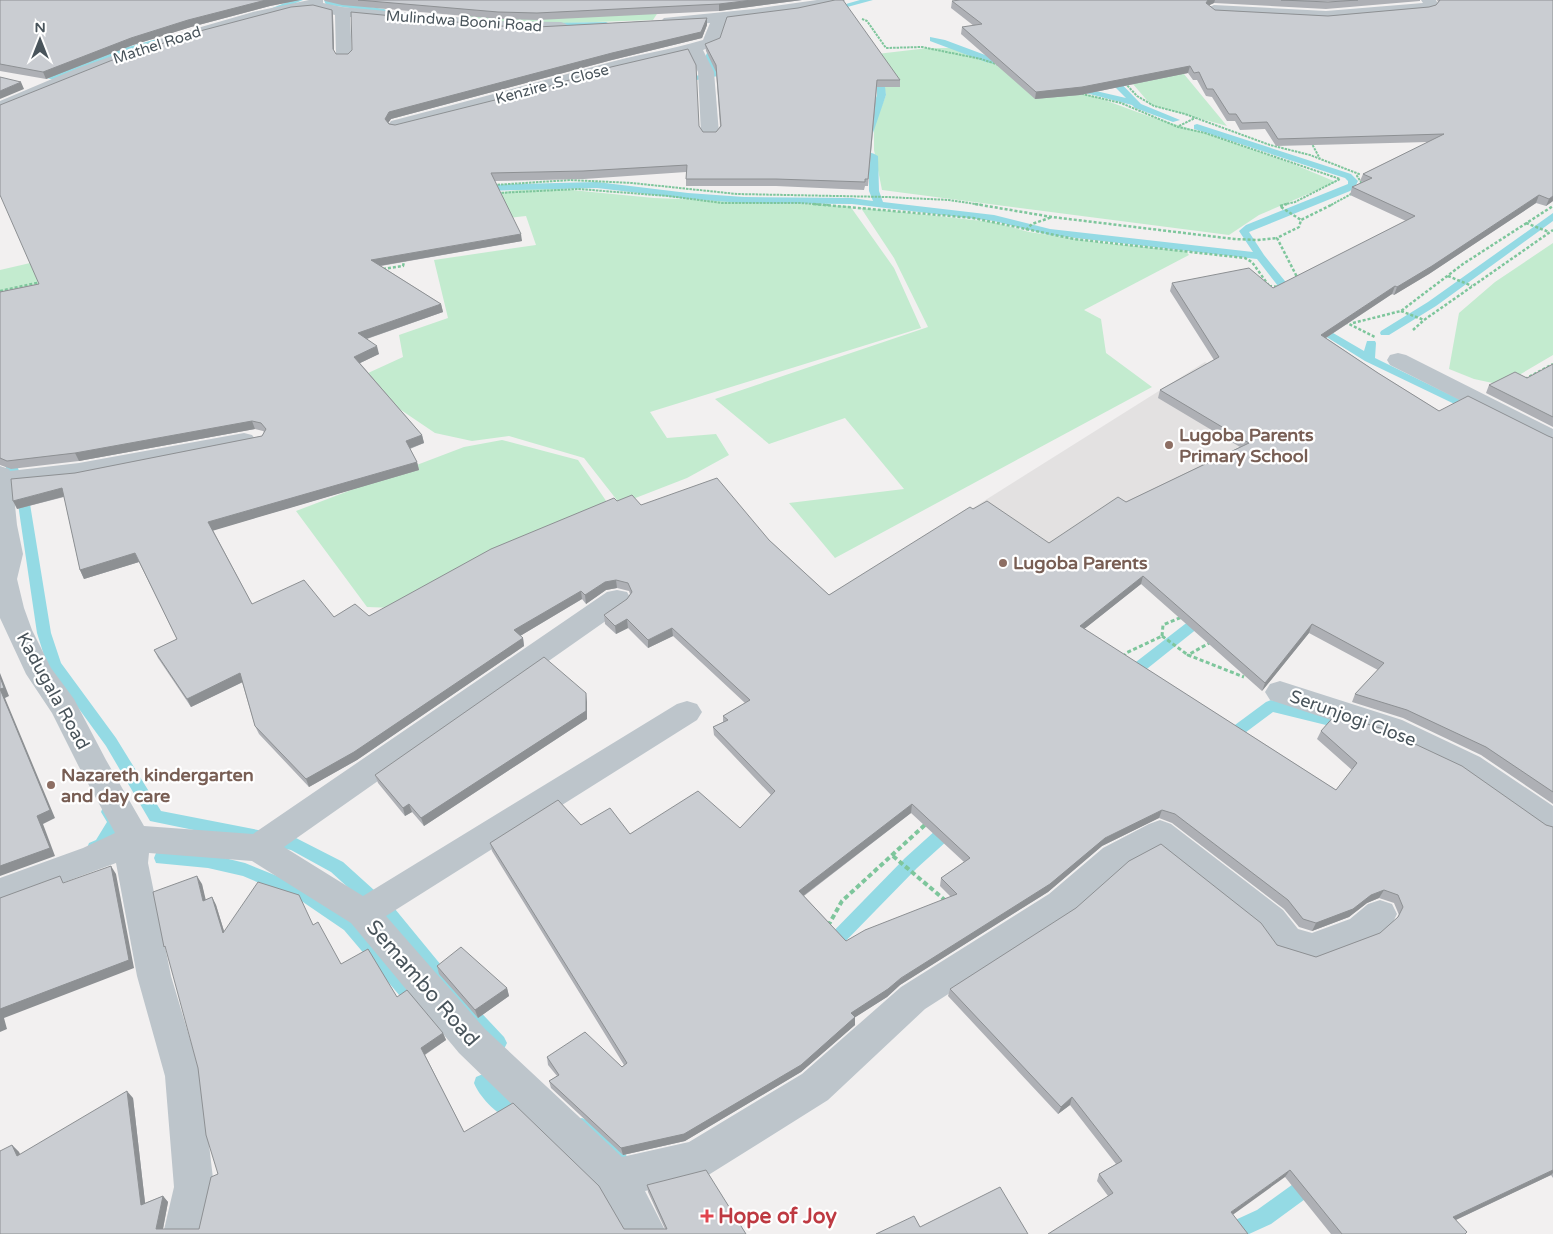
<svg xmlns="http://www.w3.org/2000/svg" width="1553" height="1234" viewBox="0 0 1553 1234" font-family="'Varela Round',sans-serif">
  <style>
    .education { fill: #e3e1e1 }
    .green { fill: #c3ebcf }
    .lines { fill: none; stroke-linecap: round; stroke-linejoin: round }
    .stream { fill: #94dae4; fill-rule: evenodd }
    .path-far3 { stroke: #7ec69c; stroke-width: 2; stroke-dasharray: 2.5 1; stroke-linecap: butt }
    .path-far2 { stroke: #7ec69c; stroke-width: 2.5; stroke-dasharray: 3 2; stroke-linecap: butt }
    .path-far1 { stroke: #7ec69c; stroke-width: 3; stroke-dasharray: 4 2.5; stroke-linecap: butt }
    .path { stroke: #7ec69c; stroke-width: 4; stroke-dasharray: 5 3; stroke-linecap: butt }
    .street { fill: #bdc5cb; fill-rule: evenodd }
    .wall { fill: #aeb0b5; fill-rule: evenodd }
    .shaded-wall { fill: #8d9093 }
    .building { fill: #cacdd2; stroke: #8d9093; fill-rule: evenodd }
    .education-dot { fill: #8d6e63; stroke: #fff; stroke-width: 2 }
    .health-dot { fill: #e0444e; stroke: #fff; stroke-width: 2 }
    .labels { text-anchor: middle; stroke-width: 4.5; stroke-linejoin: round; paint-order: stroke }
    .far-street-label { font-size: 15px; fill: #49545b; stroke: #fff }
    .education-label { font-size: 18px; font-weight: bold; fill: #785e54; stroke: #fff; text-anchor: start }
    .street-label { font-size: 18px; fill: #49545b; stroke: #fff }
    .near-street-label { font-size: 21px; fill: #49545b; stroke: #fff }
    .near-health-label { font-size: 21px; font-weight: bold; fill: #be3a42; stroke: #fff; text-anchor: start }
  </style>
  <rect width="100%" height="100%" fill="#f2f0f0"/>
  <path class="education" d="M1205 362 1353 451 904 618 852 584Z"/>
  <path class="green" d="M469 0H666L653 20 538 24 462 19Z
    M928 48H953L1046 84 1099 98 1148 116 1211 135 1293 164 1336 182 1259 215 1229 235 882 190 874 150V125L886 95 877 54Z
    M1174 62 1227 126 1151 105 1120 69Z
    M540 187 654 198 850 206 894 268 921 328 650 412 667 438 716 434 729 455 687 478 620 504 584 458 509 436 472 441 435 433 355 379 403 357 399 335 448 318 434 260 536 245 526 216 464 223 471 196Z
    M861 208 992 222 1029 232 1103 243 1186 251 1189 255 1084 310 1101 319 1106 353 1152 387 835 558 789 503 904 489 845 418 769 444 715 399 928 327 894 258Z
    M1553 243V355L1502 385 1474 379 1449 369 1459 313 1495 282Z
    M82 251 88 275 0 294V270Z
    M502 440 578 460 611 508 395 608 367 607 296 511 464 447Z"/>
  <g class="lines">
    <path class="stream" d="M292 0H303L272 13 265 11Z
      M324 0 384 9 388 11 384 13 329 5H326Z
      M860 0H873L829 12 825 10Z
      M606 22 610 24 609 26 550 27 546 25 550 23Z
      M930 37 945 40 1012 65 1008 67 986 62 930 41Z
      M157 39 161 41 160 43 119 55 54 80 47 78 113 51Z
      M709 48 716 50 712 60 719 74 718 76 675 84V80L710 73 704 60Z
      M876 68 883 70 886 95 873 133 869 136 866 135 865 130 877 95Z
      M1103 71H1109L1141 104 1180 120 1173 122 1135 108 1132 105 1066 88 1070 85 1126 98 1103 75Z
      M1197 124 1351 174 1358 181 1355 187 1350 191 1249 232 1264 255 1297 296 1298 298 1297 300H1289L1257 259 1050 235 994 221 852 204 744 203 688 199 597 188 479 191 474 188 479 185 597 182 688 193 744 197 852 198 873 201 869 191V158L849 155 847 153C854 148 871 151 878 156L879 191 883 202 994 215 1050 229 1253 252 1239 231 1246 225 1348 184V181L1345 178 1194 129V125Z
      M1553 213V221L1436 306 1389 335H1381L1380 333 1381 331 1428 302Z
      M1316 323 1364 351 1367 341H1375L1376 343 1375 358 1479 409 1477 411H1469L1365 361 1312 328 1311 326Z
      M0 428 6 432 30 504 51 633 61 663 116 738 161 811 294 837 343 862 395 909 473 1004 504 1037 507 1043 504 1049 498 1051 492 1049 461 1016 383 919 331 872 291 850 150 821 106 746 47 665 37 633 18 504 0 450Z
      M1203 612 1208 614 1210 617 1208 620 1133 680 1128 681 1123 680 1121 676 1123 672 1198 614Z
      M1271 700 1330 714 1335 716 1337 720 1335 724 1330 726 1273 712 1230 744 1225 746 1220 744 1217 740 1220 736 1266 702Z
      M109 806 115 807 123 822 108 850 95 855 89 853 87 848 89 843 96 840 107 822 101 812 103 807Z
      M952 820 958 821 960 826 958 831 917 868 834 953 828 956 822 953 819 948 822 943 905 858 946 821Z
      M162 851 208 854 245 863 312 890 356 920 423 997 426 1003 423 1009 417 1011 411 1009 344 930 300 900 243 876 208 868 156 863 154 858 156 853Z
      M483 1074C496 1079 513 1097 518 1110L516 1116 509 1119C496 1114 479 1096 474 1083L476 1077Z
      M582 1118 613 1132 630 1162 627 1169 620 1172 613 1169 599 1146 575 1134 573 1127 575 1120Z
      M1306 1169 1313 1172 1316 1179 1312 1194 1271 1224 1249 1234H1217L1220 1227 1257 1210 1296 1182 1299 1172Z"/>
    <path class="path-far3" d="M862 19 867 21 886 48 922 47 981 59 999 65
      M1125 83 1137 96 1154 106 1185 114 1270 145 1310 155 1359 174 1357 176 1361 182 1360 186
      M1078 93 1121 103 1178 127 1205 133 1340 179 1295 202 1282 205
      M1179 126 1195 118
      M1311 142 1320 159
      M494 185 570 180 632 183 737 194 887 197 949 200 982 205
      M498 193 578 189 668 196 722 203H799L828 205
      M1331 205 1353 193"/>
    <path class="path-far2" d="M813 204 973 218 1074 239 1245 258 1252 262 1269 286
      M975 204 1052 217 1234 239 1257 240 1277 238
      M1280 206 1287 204
      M1281 207 1301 220
      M1526 223 1549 232
      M1026 230 1032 224 1052 217
      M383 269 403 266 405 258
      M1448 276 1472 286
      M1297 281 1296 275 1277 238 1299 227 1301 220 1333 204
      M1269 286 1281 287
      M0 291 41 282
      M1401 311 1424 320
      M1345 322 1375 337
      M1353 323 1401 311 1463 264 1553 206
      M1413 330 1424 320 1553 230
      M1525 379 1553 364"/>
    <path class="path-far1" d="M1162 636 1163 625 1182 617
      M1162 636 1188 655
      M1211 642 1188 655 1244 677
      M1123 657 1126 653 1162 636"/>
    <path class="path" d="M893 856 946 901
      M828 926 842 901 927 823"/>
    <path class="street" d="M309 0H323V3L342 7 499 21 561 22 566 24 569 27 566 30 561 32 499 31 350 17 352 56 350 59H338L336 56 335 15 315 10 292 12 202 36 117 64 0 112V101L78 68 163 38 253 12Z
      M817 0H845L843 3 796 13 726 21 718 44 703 50 714 72 719 133 716 137 710 138 704 137 701 133 698 72 689 54 611 72 547 92 397 130 391 129 388 125 391 121C461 103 531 84 600 65 634 55 670 50 703 40L710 23 669 26 664 24 661 21 664 18 754 9Z
      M1421 0H1436L1438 4 1432 10 1427 12 1326 21 1214 15 1209 13 1206 10 1209 7 1214 5 1326 11 1423 3Z
      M1398 353 1406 355 1553 429V445L1545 443 1390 365 1387 360 1390 355Z
      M244 433 252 435 256 440 252 445 79 479 13 486 17 525 23 554 17 579 24 608 32 630 51 668 74 699 106 760 144 826 253 834 607 592 617 590 627 592 631 599 627 606 284 847 363 896 677 704 687 701 697 704 702 712 697 720 386 916 485 1029 622 1157 689 1142 802 1074 901 987 1049 894 1103 848 1149 824 1160 820 1171 824 1283 910 1298 929 1312 933 1350 919 1368 904 1380 900 1392 904 1397 914 1392 924 1374 939 1312 963 1275 952 1259 930 1158 850 1125 868 1073 914 925 1009 828 1100 710 1174 696 1179 645 1191 667 1234H625L602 1192 459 1053 351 923 252 861 149 853 148 863 171 976 201 1076 214 1187 203 1234H163L174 1187 165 1076 137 976 116 863 0 906V878L83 848 115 833 79 767 52 713 26 674 0 618V466L9 469 10 471 79 463Z
      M1280 681 1402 720 1480 757 1553 806V836L1542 832 1458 773 1380 736 1270 700 1265 692 1270 684Z"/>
  </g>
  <path class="wall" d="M0 0H300L270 6 191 27 133 45 46 79 0 71Z
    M324 0H802L719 11 538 20 499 19 342 5 325 1Z
    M960 0H1420V1L1326 9 1214 3 1208 5 1215 10 1328 16 1429 7 1436 5 1438 2 1437 0H1553V201L1546 206 1536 203 1429 274 1394 295 1392 294 1326 338 1378 373 1439 411 1553 438V804L1481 755 1403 718 1352 702 1355 694 1378 670 1309 633 1262 691 1141 584 1084 629 1336 790 1352 770 1317 739 1321 731 1546 825 1553 827V1178L1551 1175 1456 1220 1465 1234H1331L1285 1177 1108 1196 1097 1181 1099 1174 1116 1164 1070 1105 1058 1114 948 996 950 989 1277 945 1316 957 1380 933 1397 918 1399 915 1394 903 1379 898 1367 903 1349 917 1312 931 1299 927 1284 909 1172 823 1159 818 1102 846 1048 892 900 985 887 997 855 1017V1025L801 1072 685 1141 623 1155 551 1088 549 1081 557 1076 548 1065 547 1057 622 1067 624 1065 492 851 490 843 581 825 630 834 740 828 771 795 714 735 713 727 723 722V716L745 703 673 636 648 648 628 628 616 634 605 624 604 615 627 599 630 594 629 591 617 588 606 590 586 604 582 599 520 636 523 638 524 646 357 760 309 787 259 734 255 726 242 682 191 707 158 658 154 650 177 639 139 562 84 579 80 570 64 497 17 509 75 473 262 436 264 432 263 431 255 429 79 461 11 469 0 465V292L39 284 332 10 333 16 334 51 336 54H348L498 26 537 27 707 18V25L702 38 612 60 391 119 388 123 395 125 699 126 703 132H716L720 126 716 72 706 51 705 44 900 80V87H877L868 186H865L864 190 776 186H686V172L584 179 495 181 522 241 381 266 441 304 443 312 367 339 379 354 360 363 422 435 424 443 410 449 417 462 419 470 213 530 252 604 334 617 369 616 617 501 641 505 769 540 829 595 973 509 1049 543 1126 502 1240 447 1158 398 1160 390 1214 360 1170 291 1172 283 1273 288 1406 221 1350 195 1352 187 1363 182 1360 181 1363 174 1428 142 1276 146 1265 129 1240 130 1235 121H1227L1212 97 1206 96 1197 80H1193L1188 73 1080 95 1035 99 961 34 962 27 974 26 951 8 952 1ZM911 813 964 862 941 878 940 886 951 897 846 941 804 896Z
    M1553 364V427L1486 393 1489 385 1527 378Z
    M587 702V719L424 826 412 812 405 816 378 783 375 775Z
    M202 884 205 900 212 897 216 905 224 931 313 925 341 964 397 997 443 1033 446 1040 425 1055 464 1132 624 1229H665L648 1192 647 1185 746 1234H0L12 1145 19 1152 20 1155 133 1098 145 1203 163 1196 168 1202 163 1229H199L218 1174Z
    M437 966 507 988 509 996 478 1018 439 974Z"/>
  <path class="shaded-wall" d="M266 0H300L270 6 191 27 133 45 46 79 43 72 131 38 188 20Z
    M752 0H802L719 11V4Z
    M1208 0H1215L1214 3 1208 6 1206 3Z
    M332 10 333 16 334 56 333 49Z
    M707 18V25L702 38 612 60 391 119 386 126 385 119 389 112Z
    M1190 66 1188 73 1080 95 1035 99 1036 92Z
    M21 82 24 89 0 99V91Z
    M1539 195 1536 203 1429 274 1394 295 1397 287Z
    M1553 196V201L1546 206 1549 199Z
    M521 234 522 241 373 267 371 260Z
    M1395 286 1392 294 1318 343 1321 335Z
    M441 304 443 312 360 341 358 333Z
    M377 346 379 354 356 365 354 357Z
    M252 421 255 429 79 461 75 453Z
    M422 435 424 443 408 449 406 441Z
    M417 462 419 470 212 531 208 522Z
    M62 488 66 496 17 509 13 501Z
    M135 553 139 562 84 579 80 570Z
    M1143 576 1141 584 1078 634 1080 626Z
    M616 580 617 588 606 590 586 604 585 595 605 582Z
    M581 591 582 599 515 639 514 630Z
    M627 619 628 628 616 634 615 626Z
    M1312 624 1309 633 1262 691 1265 683Z
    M672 628 673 636 648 648V640Z
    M523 638 524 646 357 760 309 787 306 779Z
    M0 673 9 696 5 698 55 818 43 824 55 856 0 876V866L37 816 0 689Z
    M240 673 243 682 191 707 187 699Z
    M586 693 587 702V719L424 826 421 818Z
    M409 804 412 812 405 816 403 808Z
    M912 804 911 813 799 899V891Z
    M1162 810 1159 818 1102 846 1048 892 900 985 887 997 851 1020V1013L1105 838Z
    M111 866 116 874 134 968 4 1018 7 1029 0 1032V1009Z
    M197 876 202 884 208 909 203 901Z
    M1384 890 1379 898 1367 903 1349 917 1312 931 1316 923 1371 895Z
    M212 897 216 905 227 941 223 933Z
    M507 988 509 996 478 1018 475 1010Z
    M855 1017V1025L801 1072 685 1141 623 1155 621 1148Z
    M443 1033 446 1040 424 1055 421 1048Z
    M127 1091 133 1098 146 1211 141 1205Z
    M1072 1097 1070 1105 1058 1114 1061 1107Z
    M12 1145 19 1152 24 1163 17 1156Z
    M1290 1170 1285 1177 1227 1219 1231 1212Z
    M1553 1170V1173L1551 1175 1447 1224 1453 1217Z
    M163 1196 168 1202 162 1234 156 1229Z"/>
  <path class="building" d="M0 0H266L188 20 131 38 43 72 0 64Z
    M358 0H752L719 4 537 13 498 12Z
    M835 0H843L900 80H877L868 179H865V182L776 179H686L687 165 583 171 491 173 521 234 371 260 441 304 358 333 377 346 354 357 422 435 406 441 417 462 208 522 252 604 304 580 334 617 355 604 369 616 491 549 614 498 617 501 632 495 641 505 717 478 769 540 829 595 970 507 973 509 987 501 1049 543 1118 497 1126 502 1249 443 1160 390 1219 357 1172 283 1249 268 1273 288 1415 216 1352 187 1372 178 1363 174 1444 134 1278 139 1267 122 1242 123 1236 114H1229L1213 89H1207L1199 72 1194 73 1190 66 1082 87 1036 92 962 27 982 24 952 1 960 0H1208L1206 3 1215 10 1328 16 1429 7 1436 5 1440 0H1553V196L1549 199 1539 195 1432 266 1397 287 1395 286 1321 335 1378 373 1439 411 1468 396 1548 436 1553 438V792L1486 747 1407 710 1355 694 1384 663 1312 624 1265 683 1143 576 1080 626 1336 790 1357 763 1321 731 1336 714 1383 729 1462 766 1546 825 1553 827V1170L1453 1217 1467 1232 1465 1234H1342L1290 1170 1231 1212 1248 1234H1048L1113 1193 1099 1174 1122 1161 1072 1097 1061 1107 950 989 1076 908 1129 861 1161 844 1261 923 1277 945 1316 957 1380 933 1398 917 1403 907 1398 895 1384 890 1371 895 1353 909 1316 923 1303 919 1288 900 1175 814 1162 810 1105 838 1050 884 901 978 888 989 851 1013 855 1017 801 1065 684 1134 621 1148 549 1081 559 1075 547 1057 585 1032 622 1067 627 1063 490 843 558 800 581 825 610 808 630 834 698 791 740 828 775 791 713 727 728 720 723 716 750 700 672 628 648 640 627 619 615 626 604 615 627 599 632 592 628 583 616 580 605 582 585 595 581 591 514 630 523 638 354 752 306 779 255 726 240 673 187 699 154 650 177 639 135 553 80 570 62 488 13 501 11 479 75 473 262 436 266 429 261 423 252 421 75 453 7 461 0 458V292L39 284 0 195V105L115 59 200 31 291 7 313 5 332 10 333 49 336 54H348L352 50 351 12 498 26 537 27 707 18 701 32 612 53 389 112 385 119 389 124 395 125 547 87 611 67 688 49 696 65 699 126 703 132H716L721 126 716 65 705 44 720 38 727 17 798 8ZM912 804 970 858 941 878 957 894 865 930 846 941 799 891Z
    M1281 0H1358L1328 2Z
    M0 77 21 82 0 91Z
    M1553 364V417L1489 385 1515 372 1527 378Z
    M544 657 586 693V711L421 818 409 804 403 808 375 775Z
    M0 677 4 688 0 689 50 810 37 816 50 848 0 866Z
    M111 866 129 960 0 1009V898L60 876 63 883Z
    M197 876 203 901 212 897 223 933 258 882 299 895 313 925 318 922 341 964 368 949 397 997 407 990 443 1033 421 1048 464 1132 513 1103 599 1186 624 1229H667L647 1185 706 1170 746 1234H0V1151L12 1145 17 1156 127 1091 141 1205 163 1196 156 1229H199L211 1177 218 1174 206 1135 198 1068 165 946 164 947 153 892Z
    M461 947 507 988 475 1010 437 966Z
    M1000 1187 1028 1234H876L914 1216 920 1227Z"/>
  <g class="education-dot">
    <circle cx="1169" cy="445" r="5"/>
    <circle cx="1003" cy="563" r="5"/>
    <circle cx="51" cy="785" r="5"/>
  </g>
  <path class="health-dot" d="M704.5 1208.5h5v5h5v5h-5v5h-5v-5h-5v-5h5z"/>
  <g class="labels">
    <g class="far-street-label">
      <text transform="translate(464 21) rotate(4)" y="5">Mulindwa Booni Road</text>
      <text transform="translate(157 45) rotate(-18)" y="5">Mathel Road</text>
      <text transform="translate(552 84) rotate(-15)" y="5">Kenzire .S. Close</text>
    </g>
    <g class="education-label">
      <text x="1179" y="441">Lugoba Parents<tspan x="1179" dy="21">Primary School</tspan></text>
      <text x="1013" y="569">Lugoba Parents</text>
      <text x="61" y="781">Nazareth kindergarten<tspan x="61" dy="21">and day care</tspan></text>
    </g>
    <g class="street-label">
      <text transform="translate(53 691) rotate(61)" y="6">Kadugala Road</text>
      <text transform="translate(1353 718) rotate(20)" y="6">Serunjogi Close</text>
    </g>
    <g class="near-street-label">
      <text transform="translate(423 983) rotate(49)" y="7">Semambo Road</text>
    </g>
    <g class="near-health-label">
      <text x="718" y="1223">Hope of Joy</text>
    </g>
  </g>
  <g transform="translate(40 40)" stroke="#ffffff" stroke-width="4" paint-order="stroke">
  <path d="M0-4L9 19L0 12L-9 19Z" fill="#49545b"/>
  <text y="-8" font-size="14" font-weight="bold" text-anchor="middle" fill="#49545b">N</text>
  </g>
</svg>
